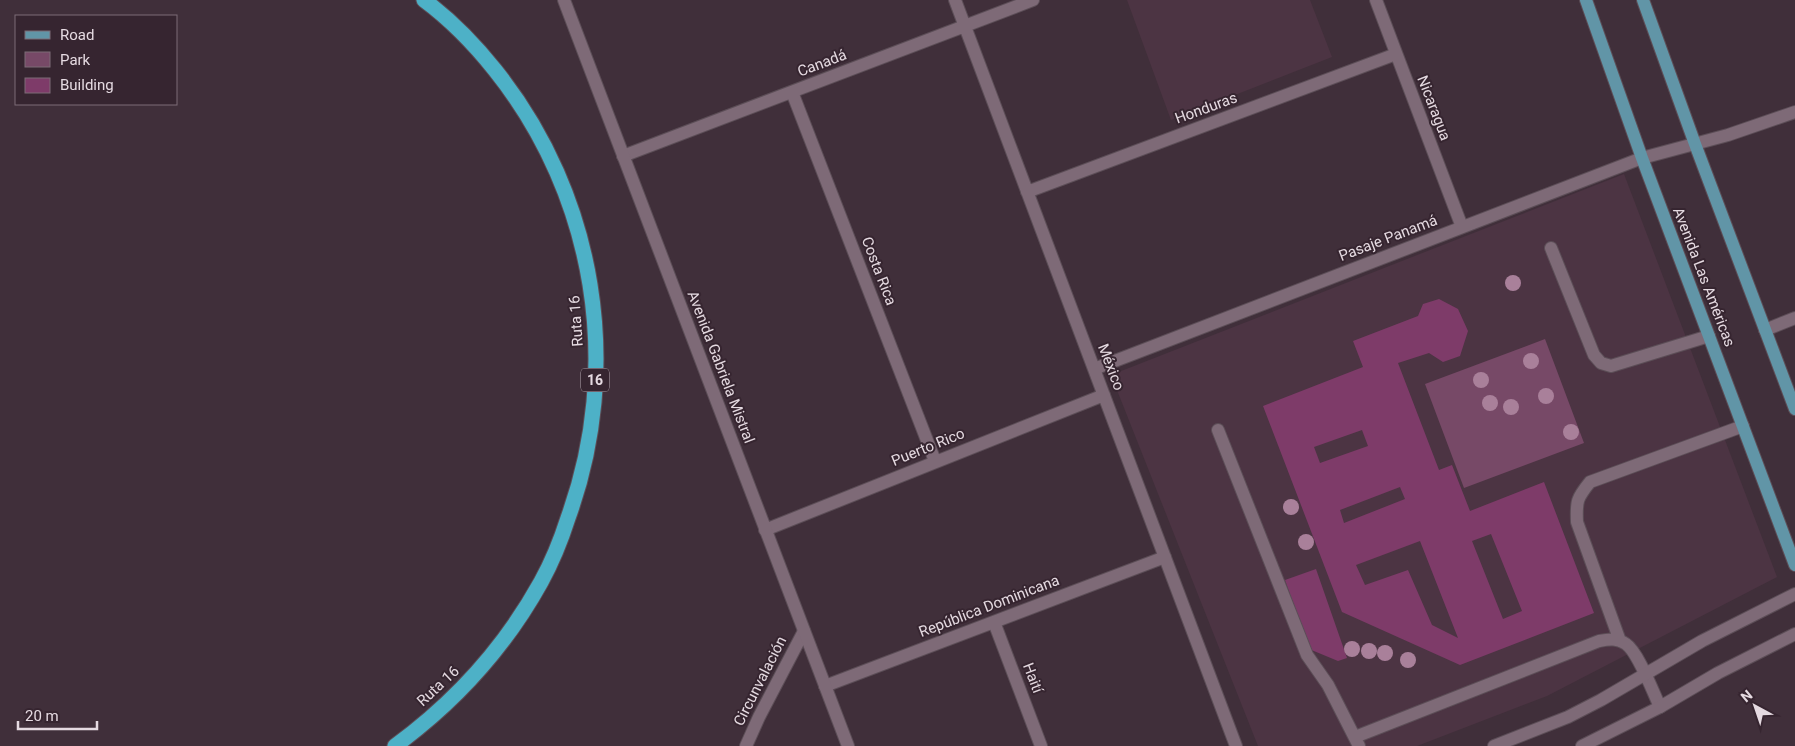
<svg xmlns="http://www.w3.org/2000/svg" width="1795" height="746" viewBox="0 0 1795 746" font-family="Roboto,sans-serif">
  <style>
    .built { fill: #4c3443 }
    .green { fill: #774967 }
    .building { fill: #7e3b69; fill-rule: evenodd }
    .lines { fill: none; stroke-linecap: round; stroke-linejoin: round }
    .service-casing { stroke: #5c4e57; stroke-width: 14 }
    .minor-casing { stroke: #5c4e57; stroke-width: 14 }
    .tertiary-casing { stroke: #5c4e57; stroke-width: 14 }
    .primary-casing { stroke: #5c4e57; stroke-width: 14 }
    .motorway-casing { stroke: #5c4e57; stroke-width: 17 }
    .service { stroke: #7e6a77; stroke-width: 12 }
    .minor { stroke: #7e6a77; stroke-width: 12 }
    .tertiary { stroke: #7e6a77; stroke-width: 12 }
    .primary { stroke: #6195a7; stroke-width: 12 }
    .motorway { stroke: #4db1c7; stroke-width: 15 }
    .tree { fill: #a9809a }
    .labels { text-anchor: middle; stroke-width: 4; stroke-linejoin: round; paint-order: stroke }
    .shield { fill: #362530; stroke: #b0a4ac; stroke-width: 1 }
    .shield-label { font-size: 14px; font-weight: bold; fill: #e5dae1 }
    .street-label { font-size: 15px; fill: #e5dae1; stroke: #362530 }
  </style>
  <rect width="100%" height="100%" fill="#402f3a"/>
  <path class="built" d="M1127 0H1310L1332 57 1171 120Z
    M1624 174 1777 577 1547 696 1417 746H1258L1111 375Z"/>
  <path class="green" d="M1545 339 1584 443 1464 488 1425 384Z"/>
  <path class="building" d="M1439 299 1458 309 1468 331 1460 356 1443 362 1429 353 1398 363 1439 470 1452 465 1470 511 1544 482 1594 613 1460 665 1342 612 1263 406 1363 367 1353 341 1418 316 1423 304ZM1362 430 1368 446 1320 463 1314 447ZM1400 487 1405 499 1344 523 1340 510ZM1491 534 1522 611 1503 619 1472 541ZM1420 541 1458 638 1432 625 1408 570 1365 585 1356 565Z
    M1316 569 1347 658 1338 661 1309 649 1285 580Z"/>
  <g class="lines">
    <g class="service-casing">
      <path id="service" d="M1551 248 1594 355 1601 363 1611 366 1709 336
        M1218 430 1307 655 1328 685 1359 746
        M1620 641 1577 522C1576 501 1577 498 1590 482L1743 426
        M1355 737 1599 641C1609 639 1618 638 1626 644 1638 652 1653 692 1660 707"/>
    </g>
    <g class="minor-casing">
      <path id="minor" d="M955 0 1236 746
        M1376 0 1462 227
        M792 92 935 461
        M623 156 1033 0
        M1027 192 1396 54
        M1765 330 1795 318
        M1094 369 1642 158 1728 135 1795 112
        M765 530 1104 395
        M994 622 1041 746
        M825 686 1165 557
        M746 746 759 717 804 631"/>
    </g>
    <g class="tertiary-casing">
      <path id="tertiary" d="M564 0 848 746
        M1494 746 1568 717 1601 700 1702 641 1795 594
        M1582 746 1660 707 1718 673 1795 634"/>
    </g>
    <g class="primary-casing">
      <path id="primary" d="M1586 0 1642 158 1795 565
        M1643 0 1695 144 1795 409"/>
    </g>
    <g class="motorway-casing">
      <path id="motorway" d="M395 746C455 702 505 647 541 582 552 562 561 540 568 518 623 367 596 196 495 70 475 45 451 20 424 0"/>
    </g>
    <use href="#service" class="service"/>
    <use href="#minor" class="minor"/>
    <use href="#tertiary" class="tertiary"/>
    <use href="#primary" class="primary"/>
    <use href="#motorway" class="motorway"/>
  </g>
  <g class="tree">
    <circle cx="1513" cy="283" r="8"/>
    <circle cx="1531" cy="361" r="8"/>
    <circle cx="1481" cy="380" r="8"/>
    <circle cx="1546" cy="396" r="8"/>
    <circle cx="1490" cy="403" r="8"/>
    <circle cx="1511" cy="407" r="8"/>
    <circle cx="1571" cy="432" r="8"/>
    <circle cx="1291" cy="507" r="8"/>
    <circle cx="1306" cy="542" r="8"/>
    <circle cx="1352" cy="649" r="8"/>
    <circle cx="1369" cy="651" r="8"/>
    <circle cx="1385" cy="653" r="8"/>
    <circle cx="1408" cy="660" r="8"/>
  </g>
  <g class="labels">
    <rect class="shield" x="581" y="368.5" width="28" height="23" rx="4"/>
    <g class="shield-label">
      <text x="595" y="385">16</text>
    </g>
    <g class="street-label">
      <text transform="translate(822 63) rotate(-21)" y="5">Canadá</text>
      <text transform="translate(1206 108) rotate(-20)" y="5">Honduras</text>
      <text transform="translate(1434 108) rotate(69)" y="5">Nicaragua</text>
      <text transform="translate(1388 238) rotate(-21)" y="5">Pasaje Panamá</text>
      <text transform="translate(879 271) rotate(69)" y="5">Costa Rica</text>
      <text transform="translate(1704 277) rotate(69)" y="5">Avenida Las Américas</text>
      <text transform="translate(576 321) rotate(-94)" y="5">Ruta 16</text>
      <text transform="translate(721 367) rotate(69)" y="5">Avenida Gabriela Mistral</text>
      <text transform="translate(1111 367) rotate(69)" y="5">México</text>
      <text transform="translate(928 447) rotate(-22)" y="5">Puerto Rico</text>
      <text transform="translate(989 606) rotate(-21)" y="5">República Dominicana</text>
      <text transform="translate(1033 678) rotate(69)" y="5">Haití</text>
      <text transform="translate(760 681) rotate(-63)" y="5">Circunvalación</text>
      <text transform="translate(438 686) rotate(-43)" y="5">Ruta 16</text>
    </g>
  </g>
  <rect x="15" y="15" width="162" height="90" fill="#362530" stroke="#7c6d77"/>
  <rect x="25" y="31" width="25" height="8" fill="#6195a7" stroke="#7c6d77"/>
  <text x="60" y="40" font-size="15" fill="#e5dae1">Road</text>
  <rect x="25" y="52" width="25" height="15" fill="#774967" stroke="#7c6d77"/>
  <text x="60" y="65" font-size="15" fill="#e5dae1">Park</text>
  <rect x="25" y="78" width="25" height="15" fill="#7e3b69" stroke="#7c6d77"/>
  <text x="60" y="90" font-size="15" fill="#e5dae1">Building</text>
  <g transform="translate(1755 706) rotate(320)" stroke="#362530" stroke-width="4" paint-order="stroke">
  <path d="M0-4L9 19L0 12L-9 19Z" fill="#e5dae1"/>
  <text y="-8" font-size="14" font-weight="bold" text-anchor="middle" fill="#e5dae1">N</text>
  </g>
  <path d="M18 721v8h79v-8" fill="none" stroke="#e5dae1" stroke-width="2.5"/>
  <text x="25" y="721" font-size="15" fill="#e5dae1" stroke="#362530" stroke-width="4" paint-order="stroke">20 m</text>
</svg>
